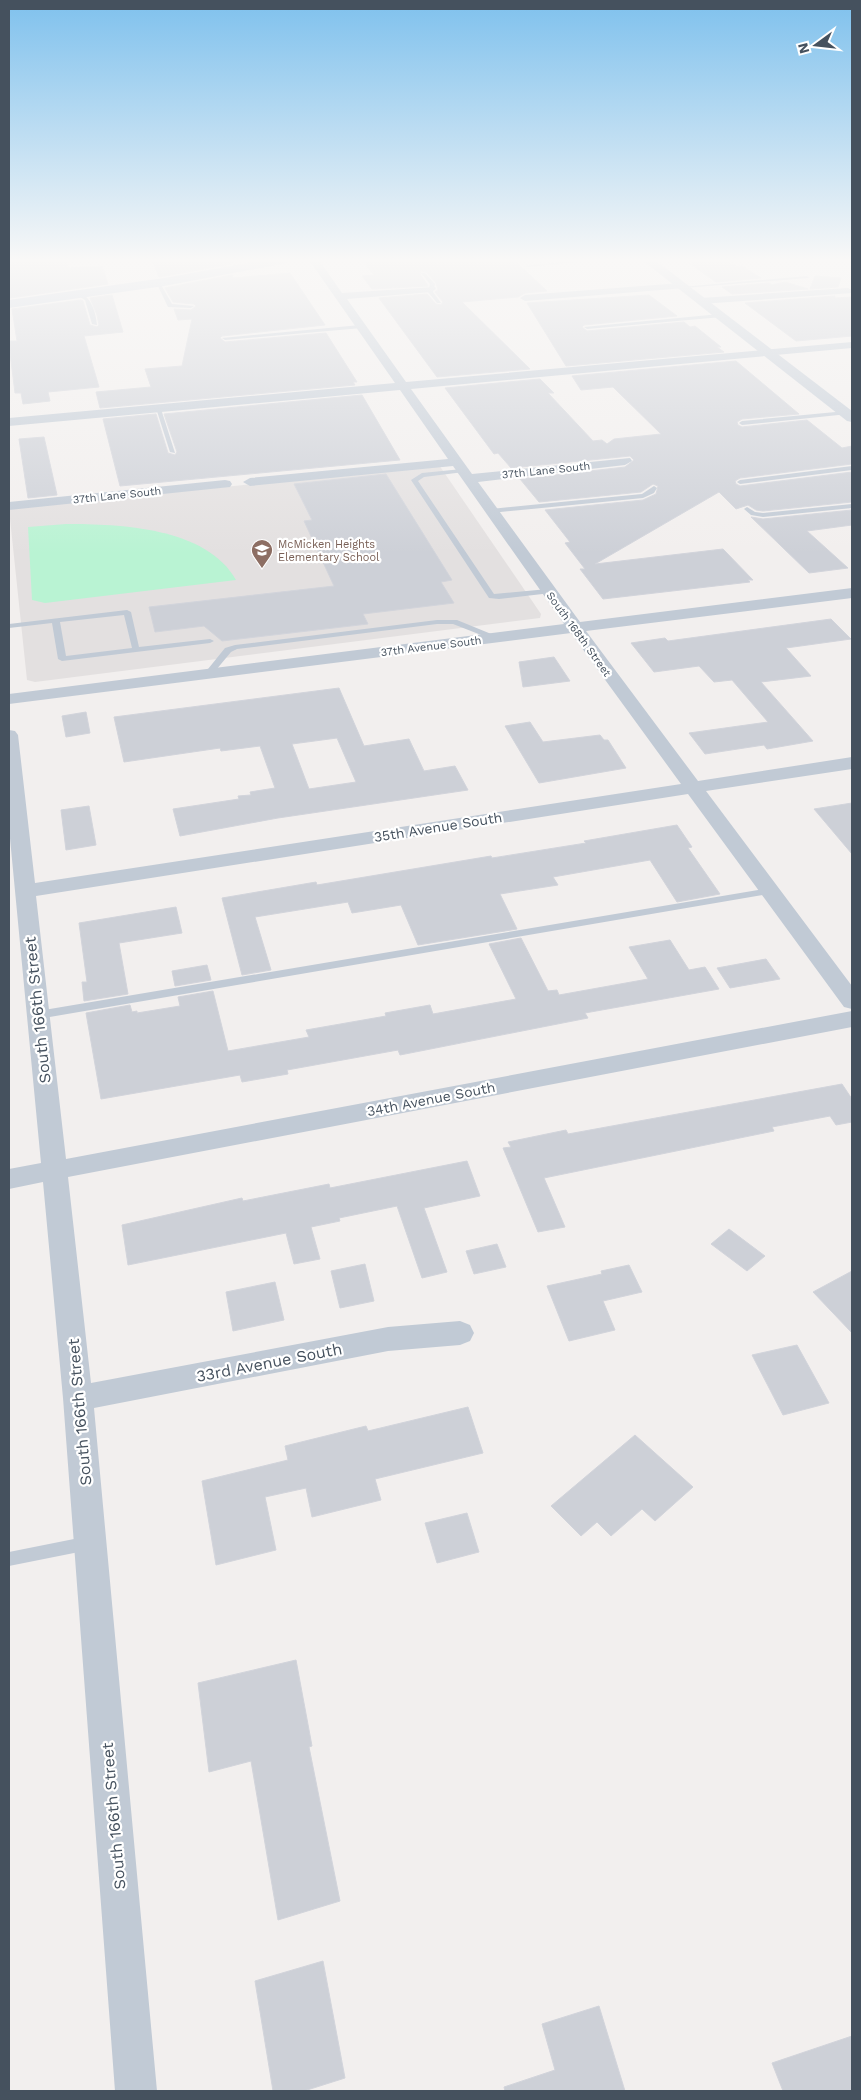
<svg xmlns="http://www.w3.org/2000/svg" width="861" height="2100" viewBox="0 0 861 2100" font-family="'Work Sans',sans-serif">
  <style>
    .education { fill: #e3e0e0 }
    .green { fill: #b9f3d3 }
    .building { fill: #cdd0d7; stroke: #d2d4db; fill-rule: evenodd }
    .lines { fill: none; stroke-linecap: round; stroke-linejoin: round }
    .service { fill: #c1cad5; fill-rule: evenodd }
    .minor { fill: #c1cad5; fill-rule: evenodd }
    .tertiary { fill: #c1cad5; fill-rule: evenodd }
    .secondary { fill: #bfcada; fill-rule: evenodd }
    .labels { text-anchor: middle; stroke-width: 4.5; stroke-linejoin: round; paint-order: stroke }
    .far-street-label { font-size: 11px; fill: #45515e; stroke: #fff }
    .far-education-label { font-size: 11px; fill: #785e54; stroke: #fff; text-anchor: start }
    .street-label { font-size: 14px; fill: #45515e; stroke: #fff }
    .near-street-label { font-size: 16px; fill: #45515e; stroke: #fff }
  </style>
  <rect width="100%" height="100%" fill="#f2efee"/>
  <path class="education" d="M439 465 541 614 540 618 35 682 27 680 9 509Z"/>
  <path class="green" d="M66 524C120 524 206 527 236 580L45 603 32 600 28 527Z"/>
  <path class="building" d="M38 260H66L70 268 102 266 108 284 10 298 9 263Z
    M152 260H232V264L159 277Z
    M362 260H514L547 291 525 293 518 297 462 302 530 369 437 377 379 298 427 294 436 304 441 305 443 302 435 292 438 290 436 283 426 272 421 271 420 274 428 286 372 289 362 276 374 275Z
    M725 260 735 266H742L761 278 716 282 689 263Z
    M290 273 325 325 222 336 220 338 225 342 326 333 357 382H353L355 385 100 408 96 392 151 387 145 369 182 366 192 319 178 320 174 309 191 310 196 306 194 304 173 302 165 288 232 275 233 278Z
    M815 276 841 278 838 287 810 289Z
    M785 282 808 289 732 294 722 287 769 283 772 285Z
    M112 295 123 332 84 336 99 387 48 392 50 401 23 404 21 393H15L9 345V341H17L12 309 81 300 83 301 90 325 97 327 99 325 97 315 90 298Z
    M649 295 677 316 584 325 582 327 587 331 684 322 690 327 695 326 721 347H717L724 352 566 366 527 303Z
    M835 296V298L852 297V336L796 341 745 303Z
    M736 361 799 414 742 419 737 422 738 425 742 427 807 420 842 448 852 446V464L740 478 735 481 736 484 740 486 852 472V502L763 511 756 510 748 505 736 509 719 492 595 564 723 549 753 580H748L750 582 603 599 580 569H585L565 543 570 542 545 510 643 500 656 494 658 486 653 484 641 492 539 502 520 479 625 467 634 460 630 456 511 468 498 453 494 454 445 388 540 379 554 393H548L593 441 602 440 607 444 614 439 661 434 613 387 581 390 572 376Z
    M362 395 400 460 120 486 103 419 156 414 168 453 175 455 177 452 164 414Z
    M44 437 57 495 28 498 19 439Z
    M386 474 452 580 441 582 454 603 363 614 368 624 222 641 204 626 155 632 149 607 334 586 304 521 312 520 294 484Z
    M852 510V525L807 531 848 568 809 573 751 517 763 519Z
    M831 619 851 639 786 648 811 676 761 682 813 741 767 749 764 745 705 754 689 733 768 722 732 680 714 682 699 666 654 672 631 643 665 638 668 641Z
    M554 657 570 681 523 687 519 662Z
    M339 688 364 746 409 739 424 771 455 766 468 790 278 818 180 836 173 809 239 799 238 796 251 795 250 792 275 788 260 746 221 751 220 748 124 762 114 717ZM337 738 356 782 309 789 292 744Z
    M86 712 90 733 66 737 62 716Z
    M530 722 543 742 600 735 604 740H608L626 768 539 783 505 726Z
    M852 803V854L814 809Z
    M89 806 96 845 66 850 61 810Z
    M677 825 692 847 688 848 720 894 677 902 650 860 553 877 558 885 500 894 517 929 418 945 401 905 352 913 348 902 255 917 271 970 242 975 222 898 316 882 317 885 491 856 492 858 586 843 584 841Z
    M176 907 182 933 119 943 128 994 84 1001 82 982H87L79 923Z
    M521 938 548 991 557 990 559 995 648 979 629 947 670 940 689 970 705 967 719 989 585 1013 588 1018 400 1055 398 1050 287 1070 288 1074 242 1082 240 1075 101 1099 86 1013 130 1005 132 1012 137 1011V1013L180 1006 178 997 213 991 228 1051 309 1037 306 1030 386 1016 385 1013 430 1005 433 1014 516 999 489 944Z
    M766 959 780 979 730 988 717 968Z
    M207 965 211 980 175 986 172 971Z
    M842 1084 852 1099V1122L836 1125 830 1116 772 1127 774 1131 544 1178 565 1227 538 1232 503 1148 511 1147 508 1142 566 1130 568 1134Z
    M467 1161 480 1196 424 1208 447 1272 422 1278 397 1206 339 1218 340 1221 311 1227 320 1259 294 1264 286 1233 128 1265 122 1225 242 1198 243 1201 329 1184 330 1188Z
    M729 1229 765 1256 747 1271 711 1244Z
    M497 1244 506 1267 474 1274 466 1251Z
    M365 1264 374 1301 340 1308 331 1271Z
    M629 1265 642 1292 603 1301 615 1330 569 1341 547 1286 602 1274 601 1271Z
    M852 1271V1333L813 1292Z
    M275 1282 284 1320 233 1331 226 1292Z
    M797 1345 829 1403 783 1415 752 1355Z
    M468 1407 483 1453 375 1479 381 1500 312 1517 306 1488 265 1497 276 1550 216 1565 202 1481 288 1460 285 1446 366 1426 368 1431Z
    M635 1435 693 1487 655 1521 642 1509 611 1536 597 1522 581 1536 551 1506Z
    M467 1513 479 1552 437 1563 425 1523Z
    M296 1660 312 1746 309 1747 340 1901 278 1920 251 1761 209 1772 198 1683Z
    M323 1961 345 2078 304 2091H273L255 1981Z
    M599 2006 625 2091H505L504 2087 555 2070 542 2024Z
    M852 2036V2091H783L772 2063Z"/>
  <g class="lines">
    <path class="service" d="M577 260H600L527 267 525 266Z
      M421 273H425L435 284 433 292 441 303H437L428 292 430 284Z
      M807 276 809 278 683 288 681 287Z
      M156 282 160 283 172 304 194 306 191 308 168 307Z
      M77 293C91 294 96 313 97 325L92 324 85 300 77 295Z
      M720 314 722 317 587 329 584 327Z
      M360 325 362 328 225 340 222 338Z
      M156 408 161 409 175 453 170 452Z
      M846 411 849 413 848 414 742 425 739 423 742 421Z
      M852 466V470L740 484 737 482 740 480Z
      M462 469 465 471 464 472 424 477 418 481 494 594 548 589 552 591 551 593 499 599 489 598 411 480 422 473Z
      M654 486 657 488 654 493 643 498 491 513 488 511 491 509 642 494Z
      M852 504V508L763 517 751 515 744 509 747 507 755 512 763 513Z
      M127 610 131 612 139 647 210 639 214 641 210 643 62 661 58 659 52 623 9 628V624ZM124 615 132 648 66 656 60 622Z
      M437 620H457L501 638 494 640 453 624H437L237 649 231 652 211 676 204 674 225 648 235 645Z
      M770 888 775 891 774 893 38 1019 33 1015 38 1011Z
      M89 1536 94 1538 97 1543 94 1548 89 1550 9 1566V1552Z"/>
    <path class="minor" d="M309 260H319L342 293 435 287 436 289 431 292 347 299 406 382 852 342V348L411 389 472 474 630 458 632 461 625 465 478 482 580 622 852 588V598L586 631 698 781 852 757V769L706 791 852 986V1009L844 1007 688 794 36 896 66 1159 852 1011V1027L68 1177 91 1383 388 1327 460 1321 470 1325 474 1333 470 1341 460 1345 388 1351 94 1408 157 2091H115L63 1398 43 1182 9 1189V1169L41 1163 9 828V730L15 731 18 735 35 883 681 784 571 633 9 704V694L564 624 453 466 250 486 243 482 250 478 448 459 400 390 9 426V418L395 383Z
      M681 283 686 286 685 288 525 301 520 298 525 295Z
      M848 288 852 290V293L701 304 696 301 701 298Z
      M225 480 230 481 232 484 230 487 9 510V502Z"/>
    <path class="tertiary" d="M642 260H655L852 411V422L847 421Z"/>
    <path class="secondary" d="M265 260H292L287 263 164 286 9 308V300L164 278Z"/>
  </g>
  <linearGradient id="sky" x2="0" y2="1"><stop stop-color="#7fc1ed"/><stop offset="0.47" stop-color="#f9f8f7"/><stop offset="1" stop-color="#f9f8f7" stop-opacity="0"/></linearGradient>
  <rect width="861" height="554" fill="url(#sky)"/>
  <defs>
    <g id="school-pin" transform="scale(1.125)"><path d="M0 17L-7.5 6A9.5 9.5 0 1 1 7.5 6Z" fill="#8d6e63" stroke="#fff"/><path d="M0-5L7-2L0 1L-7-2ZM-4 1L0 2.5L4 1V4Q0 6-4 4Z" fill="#fff"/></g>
  </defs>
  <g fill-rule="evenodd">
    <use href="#school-pin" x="262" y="550"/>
  </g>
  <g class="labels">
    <g class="far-street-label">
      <text transform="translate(546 470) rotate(-6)" y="4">37th Lane South</text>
      <text transform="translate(117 495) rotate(-6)" y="4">37th Lane South</text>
      <text transform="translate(579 634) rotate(54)" y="4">South 168th Street</text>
      <text transform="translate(431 646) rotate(-7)" y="4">37th Avenue South</text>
    </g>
    <g class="far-education-label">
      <text x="278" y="548">McMicken Heights<tspan x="278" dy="13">Elementary School</tspan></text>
    </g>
    <g class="street-label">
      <text transform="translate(438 827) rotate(-9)" y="5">35th Avenue South</text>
      <text transform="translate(431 1099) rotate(-11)" y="5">34th Avenue South</text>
    </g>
    <g class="near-street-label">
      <text transform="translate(37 1010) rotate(-96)" y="6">South 166th Street</text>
      <text transform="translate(269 1362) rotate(-11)" y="6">33rd Avenue South</text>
      <text transform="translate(79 1412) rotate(-95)" y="6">South 166th Street</text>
      <text transform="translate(113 1816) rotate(-95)" y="6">South 166th Street</text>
    </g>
  </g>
  <rect width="861" height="2100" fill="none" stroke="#45515e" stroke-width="20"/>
  <g transform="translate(816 45) rotate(255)" stroke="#ffffff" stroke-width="4" paint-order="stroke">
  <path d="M0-4L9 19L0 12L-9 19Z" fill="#45515e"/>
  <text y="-8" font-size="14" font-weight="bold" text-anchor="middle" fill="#45515e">N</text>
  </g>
</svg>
